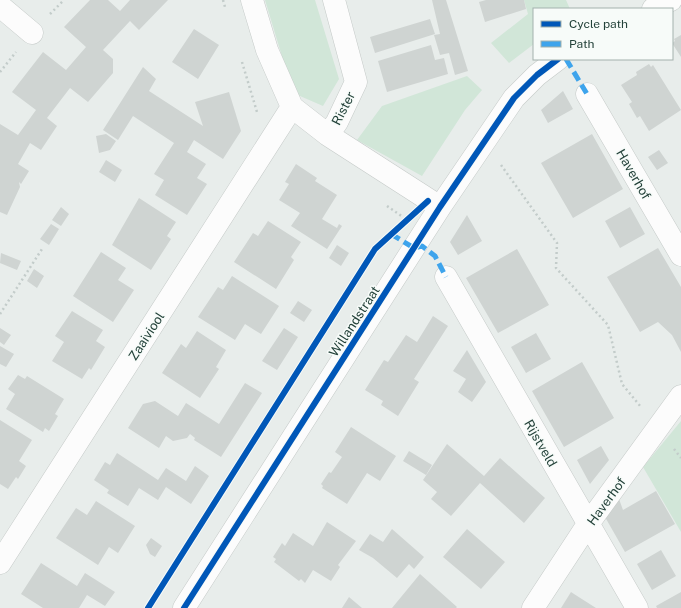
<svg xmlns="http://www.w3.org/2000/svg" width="681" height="608" viewBox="0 0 681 608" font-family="'Public Sans',sans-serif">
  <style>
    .green { fill: #d1e6d8 }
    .building { fill: #cfd4d2 }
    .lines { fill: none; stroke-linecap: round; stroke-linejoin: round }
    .minor-casing { stroke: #c5cac8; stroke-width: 23 }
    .path { stroke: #c3ccca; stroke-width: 2.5; stroke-dasharray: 2 3; stroke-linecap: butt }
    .minor { stroke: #fcfcfc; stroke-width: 22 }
    .quiet { stroke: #3ea4ec; stroke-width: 5; stroke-dasharray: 10 5; stroke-linecap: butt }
    .cycleway-casing { stroke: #f7fbf9; stroke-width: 8 }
    .cycleway { stroke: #0057b8; stroke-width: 6 }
    .labels { text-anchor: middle; stroke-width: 3; stroke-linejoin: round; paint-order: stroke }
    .street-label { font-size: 13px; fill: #24423a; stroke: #f7fbf9 }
  </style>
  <rect width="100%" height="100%" fill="#e8edeb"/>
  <path class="green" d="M265 0H315L339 79 323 106 293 93Z
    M524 0H566L570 9H534V44L509 63 491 43 528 14Z
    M467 76 482 90 465 110 422 176 357 140 382 106Z
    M681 421V532L643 467Z"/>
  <path class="building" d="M90 0H108L120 11 130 0H168L139 30 130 21 103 50 113 59V73L88 102 70 88 47 118 57 126 41 150 30 143 18 164 29 171 21 184 19 182 20 187 7 215 0 212V124L18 135 36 110 12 92 43 52 66 70 86 47 64 27Z
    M432 0H446L468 71 455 75 449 53 440 55 434 35 440 34Z
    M486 0H524L526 9 485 22 479 2Z
    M430 19 435 34 375 53 370 37Z
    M194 29 219 45 198 79 172 62Z
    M681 35V57L672 43 675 41 674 39Z
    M431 45 435 60 444 58 448 74 387 92 378 61Z
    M649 64 651 67 653 65 681 110 649 131 640 116 637 118 629 104 632 102 621 85 637 75 636 72Z
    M143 67 156 79 149 91 203 126 195 102 229 92 241 131 223 159 194 140 187 152 206 164 197 178 207 184 187 215 155 195 164 180 154 174 174 143 133 116 118 140 103 130Z
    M563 91 573 109 548 123 541 110Z
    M106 134 116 141 110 150 99 153 96 136Z
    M592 134 623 189 573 218 541 163Z
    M659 150 668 163 657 170 648 157Z
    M106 160 122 170 115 182 99 172Z
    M296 164 317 178 315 181 337 195 322 219 337 228 339 224 342 226 327 249 291 226 300 213 279 200 289 184 285 182Z
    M139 198 176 222 167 236 171 239 151 270 112 245Z
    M61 207 69 214 61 226 52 220Z
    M630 207 645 234 620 248 605 221Z
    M467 215 482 241 458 255 450 242Z
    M268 221 301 242 291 257 294 260 276 289 234 262 253 233 258 236Z
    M51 224 59 229 49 245 40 239Z
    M337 245 349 253 341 266 329 258Z
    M658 248 681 287V352L672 335 658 322 640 332 607 277Z
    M517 249 549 305 498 333 466 278Z
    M101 252 126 268 118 280 134 290 113 322 73 296Z
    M1 253 21 261 17 270 0 263Z
    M34 269 44 276 37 288 27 281Z
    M232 276 279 306 261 334 245 324 235 340 198 317 218 287 223 290Z
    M298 301 312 310 304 322 290 313Z
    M72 311 103 330 96 341 105 347 91 370 89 368 82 379 52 361 64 342 55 336Z
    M433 316 448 326 414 379 419 382 398 416 381 405 383 401 365 390 384 360 388 362 406 335 417 342Z
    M0 328 11 335 4 345 0 342Z
    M284 328 298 337 277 370 262 361Z
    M197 331 226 350 216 367 219 369 200 398 162 373 181 344 186 348Z
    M536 333 551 359 526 373 511 347Z
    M0 346 14 354 6 367 0 364Z
    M467 350 486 382 472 402 458 392 466 379 453 371Z
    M582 362 614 418 564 447 532 391Z
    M18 375 25 379 27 376 64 399 55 414 58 416 49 431 45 428 43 432 6 409 15 394 8 389Z
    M245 383 262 393 221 457 194 440 195 438 190 434 187 438 173 441 166 436 159 448 128 428 143 404 155 401 178 416 186 403 219 424Z
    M0 420 32 440 19 461 26 466 18 479 16 477 8 489 0 484Z
    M351 427 396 456 380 481 367 473 347 504 322 488 323 486 321 484 329 472 331 473 342 457 335 452Z
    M447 444 484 476 500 458 545 498 524 523 480 483 451 516 431 499 437 492 423 480Z
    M601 446 609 460 590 484 577 460Z
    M409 451 432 465 426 475 403 461Z
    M117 453 158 480 166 468 186 481 195 466 209 476 191 504 166 487 158 500 139 488 128 506 107 493 109 490 94 480 105 462 110 465Z
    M656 491 675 524 625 552 605 517 619 499 623 510Z
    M96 501 135 526 118 553 109 547 98 565 56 538 76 508 87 515Z
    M327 522 356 541 338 565 340 567 331 581 313 570 305 583 301 579 299 581 274 562 276 559 273 557 282 543 285 546 293 533 313 546Z
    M392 529 424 557 414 569 409 564 397 578 373 558 359 550 370 534 383 542Z
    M467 529 505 562 481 589 443 557Z
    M151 538 162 546 155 557 150 554 146 545Z
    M661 550 676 576 652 590 637 564Z
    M41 563 77 586 85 573 115 592 105 606 87 595 79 608H43L21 594Z
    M420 574 457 607 456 608H392Z
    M571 592 574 594 596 608H561Z
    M681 592V608H657L656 606Z
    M349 597 362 608H342Z"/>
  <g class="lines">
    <g class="minor-casing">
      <path id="minor" d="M252 0 267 50 292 107 328 135
        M334 0 356 82 337 122 328 135 440 207
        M0 6 32 33
        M653 9 671 0
        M587 94 681 255
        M446 277 637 608
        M0 563 292 107
        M184 608 440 207 514 98 537 75 558 59
        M533 608 588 524 681 396"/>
    </g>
    <path class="path" d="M223 0 225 7
      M50 14 64 0
      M242 62 257 112
      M0 72 16 52
      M501 165 557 243 556 268 608 325 622 384 641 407
      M387 206 403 217
      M0 314 42 249
      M674 449 681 458"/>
    <use href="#minor" class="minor"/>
    <path class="quiet" d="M566 59 587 94
      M391 234 414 248 422 246 435 256 446 277"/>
    <g class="cycleway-casing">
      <path id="cycleway" d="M148 608 375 249 428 201
        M184 608 440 207 514 98 537 75 558 59"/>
    </g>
    <use href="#cycleway" class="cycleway"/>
  </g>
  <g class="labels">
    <g class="street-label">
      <text transform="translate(343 108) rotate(-63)" y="5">Rister</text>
      <text transform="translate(634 174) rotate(60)" y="5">Haverhof</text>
      <text transform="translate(354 321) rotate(-57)" y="5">Willandstraat</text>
      <text transform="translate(146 336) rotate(-57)" y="5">Zaaiviool</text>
      <text transform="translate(541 443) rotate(60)" y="5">Rijstveld</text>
      <text transform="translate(606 501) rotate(-54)" y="5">Haverhof</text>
    </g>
  </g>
  <rect x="533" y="8" width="140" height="52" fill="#f7fbf9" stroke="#a3b1ad"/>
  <rect x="541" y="21" width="20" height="6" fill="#0057b8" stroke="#a3b1ad"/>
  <text x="569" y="28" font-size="12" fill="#24423a">Cycle path</text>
  <rect x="541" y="41" width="20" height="6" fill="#3ea4ec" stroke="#a3b1ad"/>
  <text x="569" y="48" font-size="12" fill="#24423a">Path</text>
</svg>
